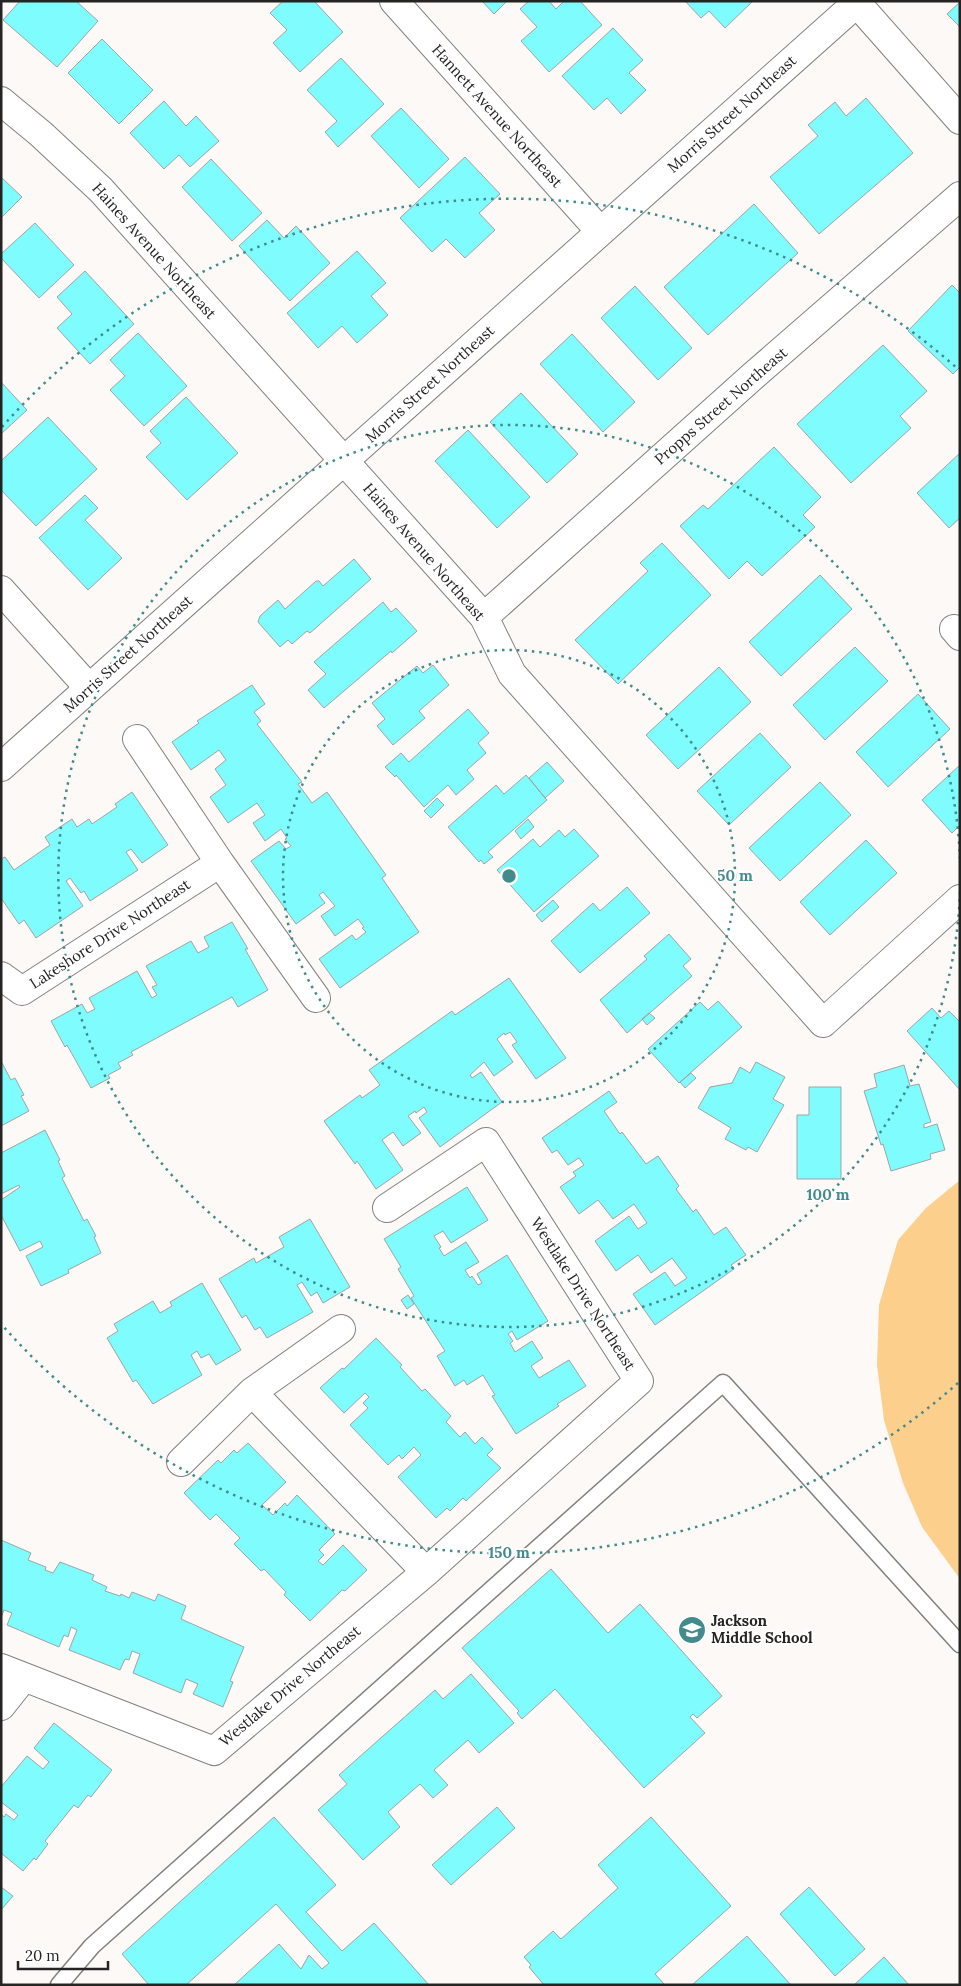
<svg xmlns="http://www.w3.org/2000/svg" width="961" height="1986" viewBox="0 0 961 1986" font-family="Lora,serif">
  <style>
    .green { fill: #fccf8d }
    .building { fill: #7ffcfe; stroke: #9fa4a4 }
    .lines { fill: none; stroke-linecap: round; stroke-linejoin: round }
    .service-casing { stroke: #82807d; stroke-width: 19 }
    .minor-casing { stroke: #82807d; stroke-width: 30 }
    .tertiary-casing { stroke: #82807d; stroke-width: 30 }
    .service { stroke: #fff; stroke-width: 16 }
    .minor { stroke: #fff; stroke-width: 28 }
    .tertiary { stroke: #fff; stroke-width: 28 }
    .ring { fill: none; stroke: #428a8b; stroke-width: 2.5; stroke-dasharray: 2.5 5 }
    .labels { text-anchor: middle; stroke-width: 4; stroke-linejoin: round; paint-order: stroke }
    .street-label { font-size: 15px; fill: #252423; stroke: #fff }
    .poi-label { font-size: 15px; font-weight: bold; fill: #252423; stroke: #fff; text-anchor: start }
    .centre { fill: #428a8b; stroke: #fff; stroke-width: 2.5 }
    .ring-label { font-size: 15px; text-anchor: middle; font-weight: bold; fill: #428a8b; stroke: #fff; stroke-width: 4; stroke-linejoin: round; paint-order: stroke }
  </style>
  <rect width="100%" height="100%" fill="#fcf9f6"/>
  <path class="green" d="M960 1180V1579L922 1527 903 1483 884 1420 877 1365 879 1305 898 1240 926 1208Z"/>
  <path class="building" d="M20 1H76L98 21 57 67 3 20Z
    M283 1H314L343 32 300 72 273 43 287 30 270 13Z
    M482 1H507L494 14Z
    M529 1H549L556 9 564 1H580L602 25 549 72 521 41 537 27 520 9Z
    M685 1H753L725 28 709 11 701 18Z
    M960 2V27L947 14Z
    M613 28 643 60 629 73 646 90 621 114 607 98 594 110 562 76Z
    M102 39 153 90 119 124 68 73Z
    M341 58 384 104 338 147 325 132 337 121 307 90Z
    M866 98 913 153 819 234 770 177 818 136 808 125 835 102 846 116Z
    M164 101 186 126 196 116 219 141 190 167 179 155 164 169 130 133Z
    M401 108 449 159 419 188 371 136Z
    M465 157 500 194 479 213 495 230 465 258 446 239 432 252 400 218Z
    M211 159 262 213 232 241 182 187Z
    M1 177 22 197 1 218Z
    M754 204 798 253 708 335 664 287Z
    M267 220 284 238 296 226 330 263 290 301 239 246Z
    M35 223 74 265 39 298 1 258V254Z
    M357 251 386 283 371 296 388 315 357 343 342 326 318 348 287 313Z
    M85 271 134 324 90 364 57 328 72 314 57 297Z
    M952 285 960 293V367L953 374 908 331Z
    M635 286 692 348 658 380 601 318Z
    M138 333 187 386 144 426 110 390 125 376 110 360Z
    M572 334 635 402 603 432 540 364Z
    M883 345 927 391 900 416 911 428 851 483 797 424Z
    M1 382 27 410 1 434Z
    M521 393 578 454 547 483 490 422Z
    M186 397 238 453 187 500 146 457 161 443 150 431Z
    M48 417 97 469 36 526 1 490V461Z
    M468 430 530 497 497 528 435 461Z
    M774 447 821 497 803 515 815 527 762 576 747 561 729 579 680 526 703 505 708 509Z
    M960 453V518L949 528 917 493Z
    M85 495 98 508 85 520 122 558 88 590 39 538Z
    M662 543 711 595 618 684 575 640 648 571 640 563Z
    M354 559 371 579 310 633 307 631 292 644 288 640 280 647 258 622 260 616 278 600 285 609 316 581H319L323 586Z
    M820 575 852 609 781 676 749 642Z
    M383 602 391 612 396 608 417 631 392 653 391 651 324 708 308 690 326 674 314 662Z
    M855 647 888 681 825 740 793 705Z
    M433 665 449 685 419 711 425 718 393 745 377 726 385 719 372 703 417 666 423 673Z
    M719 667 751 702 678 769 646 735Z
    M252 685 265 704 254 712 261 721 257 724 302 782 298 784 312 803 327 792 386 875 382 878 419 932 340 988 319 959 352 935 356 940 366 932 362 928 364 927 358 919 335 936 321 916 335 906 323 892 319 895 325 903 296 924 251 861 279 841 286 849 291 846 285 839 287 838 281 829 265 841 253 823 265 815 257 803 228 823 210 797 226 785 215 769 226 760 219 750 191 770 172 742 199 723 197 721Z
    M918 694 950 729 888 787 856 752Z
    M468 709 489 733 478 743 486 753 467 770 474 779 456 795 448 785 424 807 396 775 395 777 385 767 401 753 409 762Z
    M760 733 791 767 729 825 697 791Z
    M547 762 564 781 545 798 529 778Z
    M960 765V825L952 833 922 800Z
    M526 775 547 800 488 852 493 857 484 864 481 860 479 862 448 827 496 785 504 794Z
    M820 782 851 815 780 881 749 848Z
    M132 792 168 845 142 863 131 849 126 852 138 870 90 901 84 891 81 893 70 878 66 881 83 906 36 938 24 920 19 924 1 898V859L5 857 14 870 50 845 45 837 72 819 77 827 89 819 92 824 117 807 115 804Z
    M437 798 444 805 431 818 424 811Z
    M528 819 534 827 521 839 515 831Z
    M574 829 599 856 534 912 497 870 533 839 540 847 559 830 565 837Z
    M866 840 897 873 830 935 800 902Z
    M627 887 650 913 580 973 551 941 593 903 600 911Z
    M553 900 559 907 542 922 536 915Z
    M232 922 248 949H245L268 990 238 1007 232 997 131 1052 133 1055 118 1063 121 1068 108 1075 110 1078 91 1088 67 1045 65 1047 51 1021 82 1004 87 1013 95 1009 89 998 137 971 152 998 157 995 152 987 157 985 146 966 191 941 198 953 209 947 204 937Z
    M669 934 691 959 683 966 692 976 627 1033 600 1000 647 959 644 956Z
    M509 978 566 1058 536 1079 512 1045 517 1042 510 1032 505 1035 504 1033 497 1039 513 1062 494 1076 484 1062 470 1075 472 1078 481 1072 502 1102 440 1147 419 1118 427 1112 424 1107 416 1113 415 1111 408 1116 421 1133 403 1146 393 1132 382 1140 403 1170 376 1189 357 1161 355 1164 324 1121 360 1095 362 1098 380 1085 369 1070 452 1011 455 1015Z
    M718 1001 742 1027 679 1083 648 1049 700 1002 708 1010Z
    M932 1008 941 1018 949 1011 960 1022V1090L907 1031Z
    M649 1013 655 1018 647 1025 642 1019Z
    M1 1061 11 1080 15 1078 24 1095 21 1096 29 1111 1 1126Z
    M756 1062 785 1077 773 1099 784 1105 757 1152 748 1147 746 1150 725 1139 731 1128 698 1108 710 1087 732 1083 740 1067 750 1073Z
    M904 1065 910 1086 919 1084 931 1122 924 1124V1128L937 1124 945 1150 930 1154 931 1159 891 1171 883 1144 881 1145 864 1091 877 1087 874 1074Z
    M691 1073 696 1078 685 1088 680 1082Z
    M809 1087H841V1179H797V1115H809Z
    M609 1091 617 1102 604 1111 620 1134 622 1132 646 1164 658 1156 679 1186 676 1189 693 1212 696 1209 714 1235 726 1227 746 1255 731 1265 734 1269 655 1325 633 1294 665 1272 675 1286 687 1278 672 1258 651 1273 638 1255 616 1271 595 1241 629 1216 638 1229 647 1223 634 1204 613 1219 598 1200 579 1214 560 1187 576 1176 573 1172 584 1165 579 1158 568 1165 557 1150 552 1153 542 1138Z
    M45 1130 60 1160 58 1161 65 1176 62 1178 84 1221 87 1219 96 1236 94 1237 101 1253 68 1270 69 1273 41 1286 26 1256 43 1247 40 1241 20 1251 1 1215V1200L20 1187 19 1185 1 1194V1153Z
    M467 1187 488 1220 451 1243 443 1231 434 1236 441 1247 439 1248 444 1256 466 1242 479 1262 465 1270 470 1278 472 1276 478 1285 482 1283 477 1274 507 1255 548 1321 517 1340 512 1331 508 1334 513 1341 510 1343 515 1352 532 1341 543 1358 531 1366 539 1378 569 1360 586 1386 557 1404 559 1406 516 1434 492 1396 495 1395 483 1375 467 1385 464 1380 455 1386 437 1356 445 1351 411 1298 414 1296 398 1269 401 1267 384 1239Z
    M310 1219 350 1287 323 1303 317 1292 311 1296 302 1282 297 1285 313 1312 267 1338 260 1327 255 1330 246 1315 242 1318 219 1279 254 1258 256 1263 284 1247 279 1237Z
    M202 1283 241 1350 216 1365 209 1354 201 1358 197 1351 191 1355 202 1375 153 1404 136 1380 133 1382 107 1338 118 1331 114 1324 153 1301 160 1313 172 1306 170 1302Z
    M408 1295 414 1304 407 1309 401 1300Z
    M376 1338 402 1365 400 1367 422 1391 425 1389 451 1416 446 1422 460 1437 465 1432 475 1444 482 1437 493 1449 487 1455 501 1468 466 1501 463 1498 450 1511 447 1508 436 1518 398 1477 421 1455 414 1447 402 1459 399 1455 388 1465 350 1425 368 1408 363 1403 369 1397 365 1393 344 1413 320 1388 342 1368 344 1369Z
    M248 1443 286 1482 262 1505 273 1515 285 1503 287 1506 297 1495 335 1534 319 1550 324 1555 318 1561 323 1565 343 1545 367 1570 345 1591 342 1590 310 1621 284 1595 286 1592 264 1569 261 1571 234 1544 240 1538 216 1514 210 1520 184 1493 218 1460 221 1463 234 1450 237 1453Z
    M1 1540 31 1553 28 1560 46 1567 45 1570 53 1573 60 1562 94 1575 92 1580 107 1587 105 1591 120 1596 121 1594 129 1598 132 1592 155 1601 158 1594 186 1606 181 1619 244 1647 230 1681 233 1682 223 1707 193 1694 198 1684 186 1679 181 1693 133 1673 140 1654 132 1651 129 1660 125 1659 120 1670 69 1650 77 1630 71 1627 68 1637 64 1635 59 1647 7 1625 12 1613 4 1610 1 1618Z
    M551 1569 608 1633 640 1604 722 1696 697 1718 693 1714 690 1717 705 1733 644 1788 555 1689 522 1719 517 1713 519 1711 462 1648Z
    M471 1674 514 1723 479 1753 468 1740 434 1770 448 1785 433 1798 420 1784 388 1812 400 1827 363 1860 318 1810 347 1784 339 1775 435 1690 443 1699Z
    M54 1723 112 1770 91 1797 88 1795 78 1808 74 1805 45 1841 48 1844 36 1860 34 1858 23 1871 1 1853V1814L4 1817 6 1814 14 1820 18 1815 1 1802V1787L27 1756 43 1769 49 1762 34 1748Z
    M497 1807 515 1828 451 1885 432 1865Z
    M274 1817 336 1885 306 1912 342 1951 374 1923 429 1985H234L279 1944 301 1969 309 1955 322 1969 329 1963 276 1904 186 1985H149L122 1954Z
    M651 1817 731 1906 655 1974 665 1985H544L529 1967 531 1965 524 1957 553 1931 561 1939 618 1888 598 1865Z
    M1 1887 13 1896 1 1910Z
    M809 1887 865 1949 835 1976 780 1914Z
    M747 1936 791 1985H692Z
    M884 1957 909 1985H854Z"/>
  <g class="lines">
    <g class="service-casing">
      <path id="service" d="M59 1985 92 1946 723 1383 960 1644"/>
    </g>
    <g class="minor-casing">
      <path id="minor" d="M394 1 600 231
        M855 1 960 120
        M1 101 41 134 101 190 484 617 512 674 823 1023 960 899
        M1 590 89 688
        M484 617 753 376 960 196
        M954 629 960 636
        M220 863 316 998
        M1 976 22 991 220 863 137 739
        M252 1392 426 1572
        M181 1462 252 1392 341 1329
        M1 1668 214 1751 426 1572 639 1381 486 1142 387 1208
        M1 1706 24 1677"/>
    </g>
    <g class="tertiary-casing">
      <path id="tertiary" d="M1 767 859 1"/>
    </g>
    <use href="#service" class="service"/>
    <use href="#minor" class="minor"/>
    <use href="#tertiary" class="tertiary"/>
  </g>
  <g class="ring">
    <circle cx="509" cy="876" r="226"/>
    <path d="M960 892A451 451 0 1 1 960 860"/>
    <path d="M958 1383A677 677 0 0 1 2 1325M2 427A677 677 0 0 1 958 369"/>
  </g>
  <defs>
    <g id="school-disc" transform="scale(1.4375)"><circle r="9.5" fill="#428a8b" stroke="#fff"/><path d="M0-5L7-2L0 1L-7-2ZM-4 1L0 2.5L4 1V4Q0 6-4 4Z" fill="#fff"/></g>
  </defs>
  <g fill-rule="evenodd">
    <use href="#school-disc" x="692" y="1630"/>
  </g>
  <g class="labels">
    <g class="street-label">
      <text transform="translate(732 114) rotate(-42)" y="5">Morris Street Northeast</text>
      <text transform="translate(497 116) rotate(48)" y="5">Hannett Avenue Northeast</text>
      <text transform="translate(154 251) rotate(48)" y="5">Haines Avenue Northeast</text>
      <text transform="translate(430 384) rotate(-42)" y="5">Morris Street Northeast</text>
      <text transform="translate(721 406) rotate(-41)" y="5">Propps Street Northeast</text>
      <text transform="translate(424 552) rotate(49)" y="5">Haines Avenue Northeast</text>
      <text transform="translate(128 654) rotate(-42)" y="5">Morris Street Northeast</text>
      <text transform="translate(110 934) rotate(-33)" y="5">Lakeshore Drive Northeast</text>
      <text transform="translate(583 1294) rotate(57)" y="5">Westlake Drive Northeast</text>
      <text transform="translate(290 1686) rotate(-40)" y="5">Westlake Drive Northeast</text>
    </g>
    <g class="poi-label">
      <text x="711" y="1626">Jackson<tspan x="711" dy="17">Middle School</tspan></text>
    </g>
  </g>
  <circle cx="509" cy="876" r="8" class="centre"/>
  <g class="ring-label">
    <text x="735" y="881">50 m</text>
    <text x="828" y="1200">100 m</text>
    <text x="509" y="1558">150 m</text>
  </g>
  <rect width="961" height="1986" fill="none" stroke="#252423" stroke-width="5"/>
  <path d="M18 1961v8h90v-8" fill="none" stroke="#252423" stroke-width="2.5"/>
  <text x="25" y="1961" font-size="15" fill="#252423" stroke="#ffffff" stroke-width="4" paint-order="stroke">20 m</text>
</svg>
